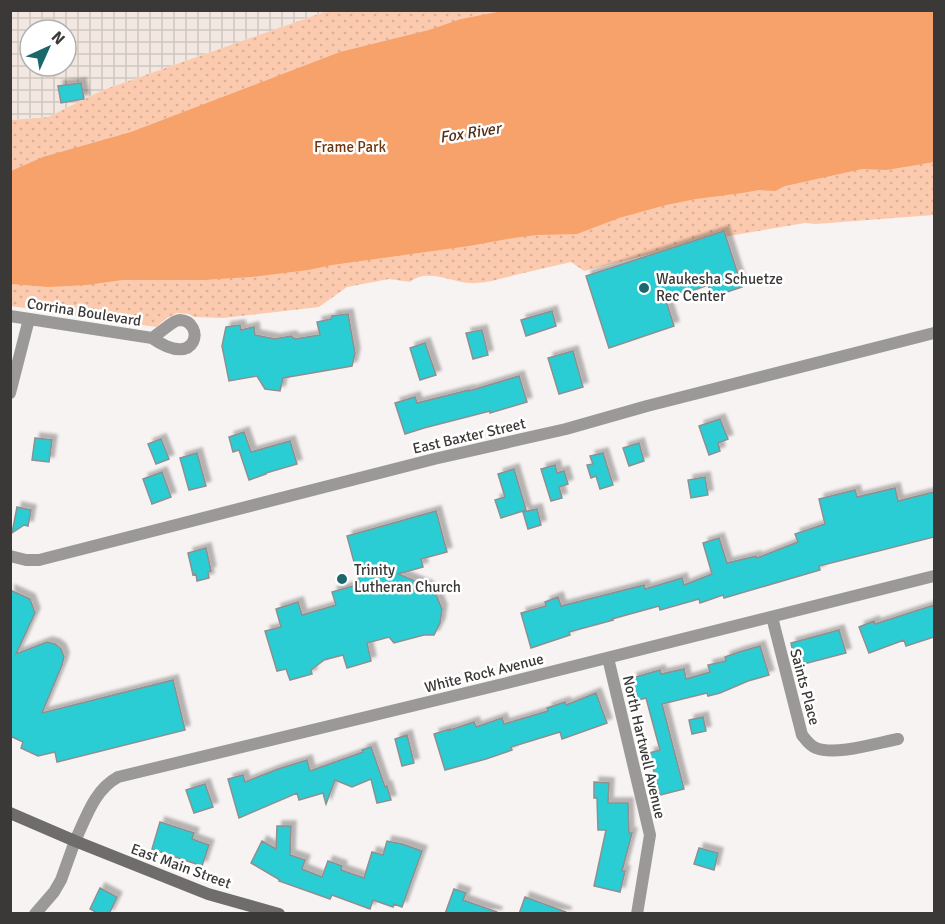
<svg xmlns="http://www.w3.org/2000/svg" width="945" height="924" viewBox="0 0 945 924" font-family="Signika,sans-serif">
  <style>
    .industrial { fill: url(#industrial-grid); fill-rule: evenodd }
    .park { fill: url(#park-dots) }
    .water { fill: #f7a16b }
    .building { fill: #2ccdd4; stroke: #8d9090; stroke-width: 1.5; filter: url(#shadow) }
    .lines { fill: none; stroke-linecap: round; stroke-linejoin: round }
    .minor { stroke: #9a9998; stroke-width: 12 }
    .tertiary { stroke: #9a9998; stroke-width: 12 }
    .secondary { stroke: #6f6d6c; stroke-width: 12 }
    .poi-dot { fill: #1a686c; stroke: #fff; stroke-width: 2 }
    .labels { text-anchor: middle; stroke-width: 5; stroke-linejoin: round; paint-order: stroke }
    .park-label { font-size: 15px; fill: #6d360d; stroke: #fff }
    .poi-label { font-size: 15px; fill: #3a3938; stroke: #fff; text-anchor: start }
    .street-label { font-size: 15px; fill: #3a3938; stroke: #fff }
    .water-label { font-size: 16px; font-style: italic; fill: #533019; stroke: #fff }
  </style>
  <defs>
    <pattern id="industrial-grid" width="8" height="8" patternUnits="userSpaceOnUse" patternTransform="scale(1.5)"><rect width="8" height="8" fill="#f2e7e1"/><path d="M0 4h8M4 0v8" fill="none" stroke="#d0c7c2"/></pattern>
    <pattern id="park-dots" width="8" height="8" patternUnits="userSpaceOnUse" patternTransform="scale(1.5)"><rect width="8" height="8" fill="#fccbaf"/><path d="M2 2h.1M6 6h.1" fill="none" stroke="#d9af97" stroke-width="1.8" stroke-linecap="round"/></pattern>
    <filter id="shadow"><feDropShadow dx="5" dy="-5" stdDeviation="1.5" flood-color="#0004"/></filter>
  </defs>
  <rect width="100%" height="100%" fill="#f7f3f2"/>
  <path class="industrial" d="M11 11H327L103 90 48 117 11 120ZM30 30H66V66H30Z"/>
  <path class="park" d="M327 11H934V215L816 224 805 223 705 240 584 271 571 262C552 266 534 271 515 275 500 279 485 284 469 283 450 282 427 268 410 282L389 279 347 287 319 307 223 318 194 317 189 314 177 313 167 318 156 327 11 306V120L48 117 103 90Z"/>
  <path class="water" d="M503 11H934V162L887 170 862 169 785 186 775 191 759 190 742 193 696 199 666 205 619 218 577 234 537 235 513 238 469 246 332 265 308 270 251 277 202 280H122L87 285 48 287 11 284V171L43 157 131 132 340 52 429 30 461 19Z"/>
  <path class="building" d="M81 83 84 99 61 103 58 86Z
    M724 231 742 287 712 297 708 285 689 292 688 290 665 298 674 326 609 348 586 276Z
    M552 311 556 326 526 336 521 320Z
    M348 314 355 353 352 366 283 378 280 391 265 389 257 376 229 381 222 346 226 327 240 325 241 330 254 327 255 335 275 339 291 336 295 339 320 335 317 322 331 319 332 316Z
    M482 330 488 355 473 359 466 333Z
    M425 343 436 375 420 380 410 348Z
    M573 351 583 387 559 394 548 358Z
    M519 376 527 402 490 413V411L424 428 405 434 395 403 415 397 417 403 469 390V391Z
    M720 419 728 439 718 443 720 451 709 455 699 426Z
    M244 432 251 452 290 441 297 464 266 473V474L249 480 239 450 233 452 229 437Z
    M35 438 52 440 49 462 32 460Z
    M161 439 169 459 156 464 148 444Z
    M639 443 644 461 629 466 623 448Z
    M197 453 206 486 189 490 180 458Z
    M603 453 613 485 600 489 596 476 591 478 587 465 593 464 590 456Z
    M555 465 557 473 564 471 568 484 559 487 562 498 551 501 541 469Z
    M514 469 526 510 501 518 495 500 505 497 498 474Z
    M162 472 171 497 152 504 143 479Z
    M705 477 708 495 691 498 688 480Z
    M895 488 898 501 934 492V537L819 566 820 570 724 598 723 595 700 603 699 599 660 610 659 606 612 619 613 620 569 632 570 635 531 648 521 613 546 606 545 602 558 597 561 606 644 585 645 589 682 578 684 585 712 574 703 543 719 538 727 563 756 556 757 558 798 542 795 534 825 524 819 499 855 490 857 497Z
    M17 507 31 510 28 526 24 525 12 533Z
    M537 509 541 525 528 529 523 512Z
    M436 511 447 552 421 559 423 567 398 574 428 586 437 597 442 609 440 623 434 635H424L394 643 389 637 367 643 371 661 347 668 343 655 324 660 311 670 312 674 290 680 286 669 277 671 265 631 281 627 276 609 298 602 302 615 336 605 332 592 360 584 347 536Z
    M206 548 211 571 208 572 209 578 197 581 196 574 193 575 188 553Z
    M10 590 30 599 35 613 16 654 47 642 55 644 61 649 64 657 62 665 42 713 173 680 185 730 57 762 55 752 38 756 21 748 23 742 10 736Z
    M934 605V637L906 646 904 640 869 653 859 627 874 621 875 624Z
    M839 630 846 653 796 666 791 643Z
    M760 646 769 675 748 681 720 693 708 696 707 693 662 704 684 789 660 795 649 753 660 750 646 698 638 700 632 678 660 670 661 674 684 669 686 679 710 672 708 665 726 661 725 657 739 652Z
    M596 693 607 723 562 739 560 732 511 747 512 750 486 759 445 770 434 734 450 729V730L474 722 476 727 502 718 504 724 548 711 547 708 565 702 566 705Z
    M703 717 706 731 692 734 689 720Z
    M407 735 414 763 402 766 395 739Z
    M371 747 385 787 387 786 391 800 377 803 371 779 352 787 335 780 326 804 323 793 299 800 297 793 239 818 228 779 243 775 245 782 278 769 307 760 310 771 363 752 362 750Z
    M594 782 609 783 608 803H628L629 833H632L622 871H625L620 892 594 886 606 830H598L597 798H594Z
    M205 784 213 807 194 813 186 790Z
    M160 822 194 833 192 839 209 845 202 866 152 849Z
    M277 826H291L290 855 305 860 302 869 322 877 328 861 342 866 341 870 364 878 372 852 383 855 387 841 402 844 422 851 402 907 394 904 393 907 373 900 370 909 332 895 330 899 279 881 280 880 251 863 262 841 276 849Z
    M699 848 718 853 714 870 694 864Z
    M100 888 117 897 109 914H99L90 909Z
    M454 889 466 893 463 900 497 912V914H445Z
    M525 897 566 912V914H519Z"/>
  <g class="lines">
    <path class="minor" d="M10 316 152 338C199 371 205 321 180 320 173 320 159 334 152 338
      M10 393 29 319
      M10 556 26 560H39L434 459 566 429 647 406 934 333
      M772 617 802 735C806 740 810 746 816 748 835 756 877 743 898 739
      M608 658 650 835 637 914
      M35 914 54 892 61 880 75 841"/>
    <path class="tertiary" d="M75 841C86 818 94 790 118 777L507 683 934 576"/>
    <path class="secondary" d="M10 813 75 841 208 894 279 914"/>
  </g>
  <g class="poi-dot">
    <circle cx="644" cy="288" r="6"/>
    <circle cx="342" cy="579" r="6"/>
  </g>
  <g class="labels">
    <g class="park-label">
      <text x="350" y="152">Frame Park</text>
    </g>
    <g class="poi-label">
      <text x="656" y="284">Waukesha Schuetze<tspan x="656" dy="17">Rec Center</tspan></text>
      <text x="354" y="575">Trinity<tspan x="354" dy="17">Lutheran Church</tspan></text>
    </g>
    <g class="street-label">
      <text transform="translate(84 312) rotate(9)" y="5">Corrina Boulevard</text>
      <text transform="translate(469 436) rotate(-13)" y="5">East Baxter Street</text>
      <text transform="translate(484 673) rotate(-14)" y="5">White Rock Avenue</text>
      <text transform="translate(805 687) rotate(75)" y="5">Saints Place</text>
      <text transform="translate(644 747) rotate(77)" y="5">North Hartwell Avenue</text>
      <text transform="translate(181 866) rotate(20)" y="5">East Main Street</text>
    </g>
    <g class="water-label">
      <text transform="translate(470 132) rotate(-9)" y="6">Fox River</text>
    </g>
  </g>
  <rect width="945" height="924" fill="none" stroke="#3a3938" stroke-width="24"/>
  <g transform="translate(48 48) rotate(45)"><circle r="28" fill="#ffffff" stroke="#b0b0af" stroke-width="1.5"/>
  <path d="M0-4.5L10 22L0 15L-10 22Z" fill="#1a686c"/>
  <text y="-9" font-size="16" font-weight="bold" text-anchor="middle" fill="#3a3938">N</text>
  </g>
</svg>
